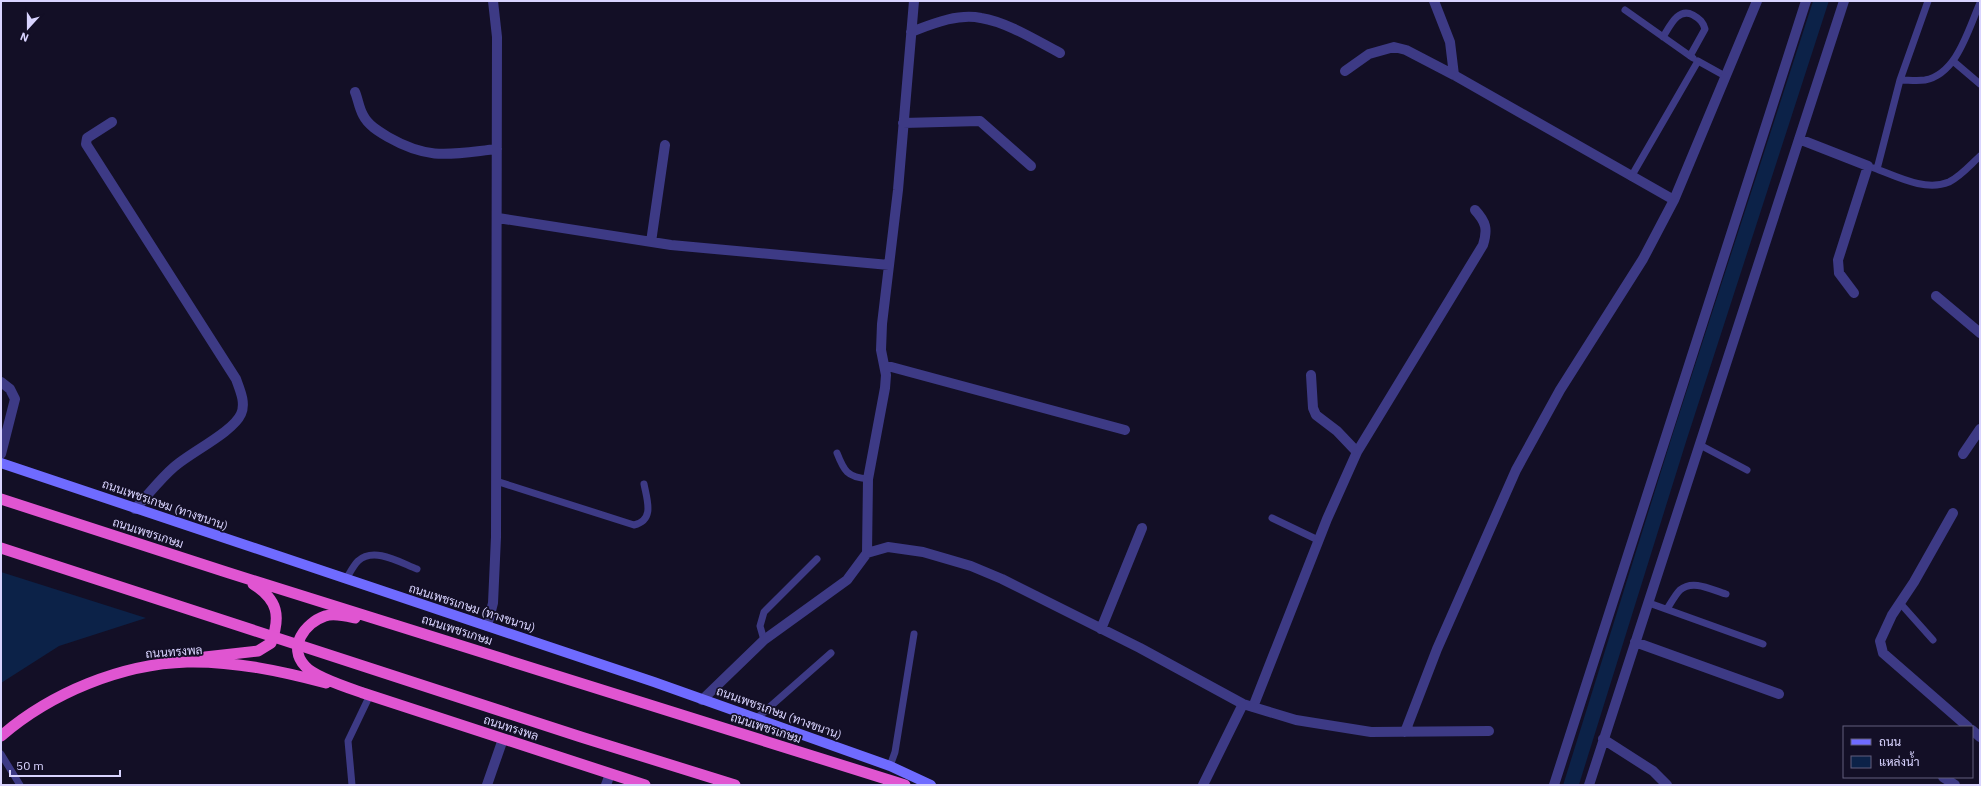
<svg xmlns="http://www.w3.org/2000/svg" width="1981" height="786" viewBox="0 0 1981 786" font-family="'IBM Plex Sans',Sarabun,sans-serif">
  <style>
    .water { fill: #0c2248 }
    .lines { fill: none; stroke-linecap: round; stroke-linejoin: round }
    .canal { stroke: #0c2248; stroke-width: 15 }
    .service { stroke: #3d3a85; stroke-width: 7 }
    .minor { stroke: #3d3a85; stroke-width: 10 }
    .secondary { stroke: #6f6bff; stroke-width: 10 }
    .trunk { stroke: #e055d1; stroke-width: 11 }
    .trunk-bridge { stroke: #e055d1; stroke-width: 11 }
    .labels { text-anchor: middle; stroke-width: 3.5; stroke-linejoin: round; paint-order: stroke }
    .street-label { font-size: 12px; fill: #d9d4ff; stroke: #130f26 }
  </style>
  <rect width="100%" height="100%" fill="#130f26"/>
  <path class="water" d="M1 572 146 618 59 646 1 683Z"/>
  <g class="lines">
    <path class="canal" d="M1571 785 1679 439 1821 1"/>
    <path class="service" d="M1625 10 1693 58
      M1663 37C1670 26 1678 7 1693 15 1700 19 1703 22 1705 29L1690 56
      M1953 61 1980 84
      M1900 80C1908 80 1917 81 1925 80 1957 74 1968 30 1980 3
      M1874 168C1896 176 1925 192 1949 182 1961 176 1970 165 1980 156
      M1877 169 1900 80 1928 1
      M1631 177 1698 61 1725 76
      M1700 445 1747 470
      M837 453C844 471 847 477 868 479
      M496 481 634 525C655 520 647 500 644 484
      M1272 518 1318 540
      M346 579C350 573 353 566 358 561 374 546 401 563 417 569
      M1649 603 1763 644
      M1900 603 1933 640
      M1667 609C1671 603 1675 595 1680 590 1693 579 1712 590 1726 594
      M764 640 760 626 764 612 817 559
      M756 719 831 653
      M1 754 20 785
      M890 766 895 752 914 634
      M352 785 348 741 370 695"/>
    <path class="minor" d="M1434 1 1450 42 1454 75
      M911 32C932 24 958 13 981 18 1007 22 1037 41 1060 53
      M1345 71 1369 54 1394 47 1406 50 1454 75 1674 200
      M355 92C358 99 359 108 363 115 368 125 378 131 388 137 430 161 451 154 497 149
      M112 122 87 138 86 144 236 379C240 390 246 403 241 414 233 432 191 452 174 467 160 479 148 495 135 509
      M903 123 980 121 1031 166
      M1799 139 1868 166 1838 260 1839 273 1854 293
      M498 218 671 245 889 265
      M651 242 665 145
      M1936 296 1980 333
      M884 365 1125 430
      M1 382 10 389 15 399 1 454
      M1357 452 1483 245C1488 229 1486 222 1475 210
      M1963 454 1980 429
      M1953 513 1914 582 1892 615 1880 641 1883 653 1968 727
      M867 553 888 547 923 552 971 566 1002 579 1140 648 1243 704 1296 720 1371 732 1489 731
      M487 626 493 603 496 537 497 37 493 1
      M1101 629 1142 528
      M1635 642 1779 694
      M702 700 764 640 847 580 867 553 868 479 885 388 886 375 881 350 882 324 898 190 914 1
      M1253 707 1327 519 1357 452 1337 431 1316 415 1313 408 1311 375
      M1972 730 1980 737
      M1405 732 1437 649 1516 470 1560 390 1643 259 1674 200 1757 1
      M1603 739 1653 771 1667 785
      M1943 777 1955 785
      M487 785 503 739
      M606 785 610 774
      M1203 785 1243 704
      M1554 785 1806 1
      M1589 785 1844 1"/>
    <path class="secondary" d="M1 463 654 682 890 766 931 785"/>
    <path class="trunk" d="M1 499 226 572 905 785
      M355 618C346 616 334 613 325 616 305 623 287 647 305 666 314 677 349 688 363 693L645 785
      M205 657 258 651 271 643C281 616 278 600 253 584
      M1 736C51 693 121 664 187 662 234 661 281 671 326 683"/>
    <path class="trunk-bridge" d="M1 548 581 737 735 785"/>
  </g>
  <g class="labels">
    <g class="street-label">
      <text transform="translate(165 505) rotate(19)" y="4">ถนนเพชรเกษม (ทางขนาน)</text>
      <text transform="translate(148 533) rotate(18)" y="4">ถนนเพชรเกษม</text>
      <text transform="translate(472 608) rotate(18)" y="4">ถนนเพชรเกษม (ทางขนาน)</text>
      <text transform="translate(457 630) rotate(18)" y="4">ถนนเพชรเกษม</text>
      <text transform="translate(174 652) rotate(-4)" y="4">ถนนทรงพล</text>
      <text transform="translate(779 713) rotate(20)" y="4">ถนนเพชรเกษม (ทางขนาน)</text>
      <text transform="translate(511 728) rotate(18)" y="4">ถนนทรงพล</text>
      <text transform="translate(766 728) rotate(18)" y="4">ถนนเพชรเกษม</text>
    </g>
  </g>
  <rect width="1981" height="786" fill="none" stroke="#d9d4ff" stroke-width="4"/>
  <rect x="1843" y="726" width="130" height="52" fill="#130f26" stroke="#625e7d"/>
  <rect x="1851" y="739" width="20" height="6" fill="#6f6bff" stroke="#625e7d"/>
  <text x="1879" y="746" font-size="12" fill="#d9d4ff">ถนน</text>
  <rect x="1851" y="756" width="20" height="12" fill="#0c2248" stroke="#625e7d"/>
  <text x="1879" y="766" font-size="12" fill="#d9d4ff">แหล่งน้ำ</text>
  <g transform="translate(28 28) rotate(201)" stroke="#130f26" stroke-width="3" paint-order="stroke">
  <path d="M0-3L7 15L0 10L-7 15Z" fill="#d9d4ff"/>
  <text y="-6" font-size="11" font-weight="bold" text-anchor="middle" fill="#d9d4ff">N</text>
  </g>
  <path d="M10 770v6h110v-6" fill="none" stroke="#d9d4ff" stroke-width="2"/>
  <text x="16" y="770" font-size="12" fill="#d9d4ff" stroke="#130f26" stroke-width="3" paint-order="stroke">50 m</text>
</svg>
